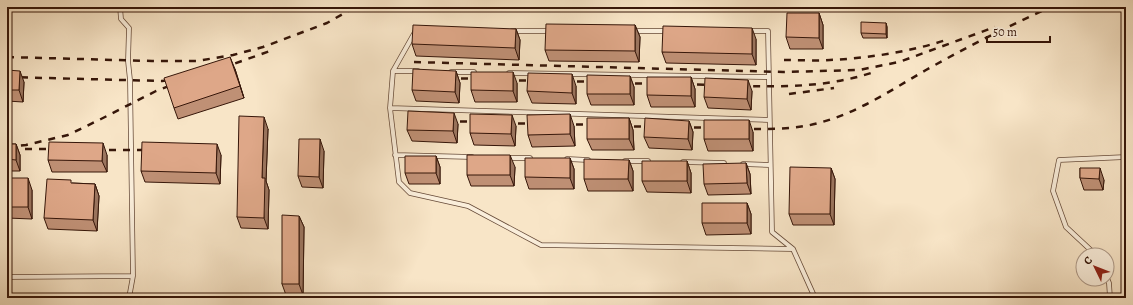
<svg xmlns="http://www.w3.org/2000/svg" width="1133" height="305" viewBox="0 0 1133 305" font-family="Alegreya,serif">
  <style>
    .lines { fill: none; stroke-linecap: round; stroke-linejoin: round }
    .service-casing { stroke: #664a38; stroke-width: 5.5 }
    .service { stroke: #faeedb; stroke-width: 4 }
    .rail { stroke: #361609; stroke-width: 2.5; stroke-dasharray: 7 7; stroke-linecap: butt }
    .wall { fill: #bf9075; stroke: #361609 }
    .shaded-wall { fill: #9b755f; stroke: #361609 }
    .building { fill: #dea788; stroke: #361609 }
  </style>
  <rect width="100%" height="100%" fill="#f8e5c7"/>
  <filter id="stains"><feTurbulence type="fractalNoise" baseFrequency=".005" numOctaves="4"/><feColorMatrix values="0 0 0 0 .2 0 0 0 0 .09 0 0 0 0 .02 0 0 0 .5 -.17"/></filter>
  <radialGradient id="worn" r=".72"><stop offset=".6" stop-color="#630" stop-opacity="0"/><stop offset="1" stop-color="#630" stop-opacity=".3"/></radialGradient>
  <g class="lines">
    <g class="service-casing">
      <path id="service" d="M120 7 121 19 129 28 128 61 130 80 133 276 129 298
        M512 31H550
        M632 31H668
        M748 31H768L772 232 793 249 815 298
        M415 32 393 71 390 108 399 182 410 193 468 206 541 245 793 249
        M393 71H418
        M451 72H474
        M509 73 769 77
        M390 108 769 120
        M395 155 472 157
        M507 158H530
        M567 159 588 160
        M625 161H648
        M683 162 724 163
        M743 164 770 165
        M1096 255 1066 227 1053 191 1059 160 1126 157
        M7 277 133 276
        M1107 278 1109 283 1110 298"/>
    </g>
    <use href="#service" class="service"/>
    <path class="rail" d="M7 57 152 61H197L233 55 263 47 327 23 355 7
      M784 60C799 60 815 61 830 60 869 58 909 52 946 40
      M414 62 783 72 859 70 899 62 995 27
      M222 68 273 50
      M7 77 162 81 176 79
      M447 78 481 79
      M505 80 539 81
      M563 81 597 82
      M621 83 657 84
      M683 84 715 85
      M739 86C786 87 829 87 874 72
      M789 94 834 88
      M446 121 480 122
      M504 123 538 124
      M562 124 598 125
      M620 126 656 127
      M680 127 714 128
      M740 129C768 129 796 130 822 122 859 112 893 89 926 70 967 47 1008 26 1051 7
      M7 147 26 145 68 135 101 119 156 91 177 83
      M25 149H59
      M95 150H153"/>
  </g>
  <path class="wall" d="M819 13 823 25V49H790L786 37Z
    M886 23 887 27V38H863L861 33Z
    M635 25 640 37 639 62 549 61 545 50Z
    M516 29 520 40 519 60 416 56 412 44Z
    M756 39V65L666 63 662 52Z
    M235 69 244 98 178 119 174 108Z
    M7 70 24 82 23 102 7 101Z
    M456 71 460 83 459 103 416 101 412 90Z
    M630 76 634 87V105H591L587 94Z
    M691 77 695 89V107H651L647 95Z
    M517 83V102H475L471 90Z
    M576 86V104L532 103 527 91Z
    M752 91 751 110 708 108 704 97Z
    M629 118 633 130 634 150H592L587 139Z
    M689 121 693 132 692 150 649 148 644 137Z
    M458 124 457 143 412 141 407 130Z
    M516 126 515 146 474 145 470 133Z
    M574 126 575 146 532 147 528 135Z
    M268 129 266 181 269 190 268 229 241 228 237 217Z
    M753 132V151H708L704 139Z
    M7 144H16L20 155V171H7Z
    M324 151 323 188 302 187 298 176Z
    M107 155V172H52L48 160Z
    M221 155 220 184 145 182 141 171Z
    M436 156 440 167V184H409L405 173Z
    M570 158 574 169V189H529L525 177Z
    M629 160 633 171V191H588L584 179Z
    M687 161 691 173V193L647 192 642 181Z
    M746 163 750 174 751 194 708 195 704 184Z
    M515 167 514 186H471L467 175Z
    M831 168 835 179 834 225H793L789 214Z
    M1080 168 1104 180 1103 190H1084L1080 178Z
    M7 178 32 190V219L7 218Z
    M72 183 95 184 99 196 97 231 48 229 44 218Z
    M747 203 751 214V234L706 235 702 223Z
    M299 216 304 227 303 295H286L282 284Z"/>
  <path class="shaded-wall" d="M819 13 823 25V49L819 38Z
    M886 23 887 27V38L886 34Z
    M635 25 640 37 639 62 635 51Z
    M752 28 756 39V65L752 54Z
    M516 29 520 40 519 60 515 48Z
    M230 57 235 69 244 98 240 86Z
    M20 71 24 82 23 102 19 90Z
    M456 71 460 83 459 103 455 92Z
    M513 72 517 83V102L513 91Z
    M572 74 576 86V104L572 93Z
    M630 76 634 87V105L630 94Z
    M691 77 695 89V107L691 96Z
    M748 80 752 91 751 110 747 99Z
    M454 113 458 124 457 143 453 131Z
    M570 114 574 126 575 146 570 134Z
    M512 115 516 126 515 146 511 134Z
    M264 117 268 129 266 181 269 190 268 229 264 218 262 178Z
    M629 118 633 130 634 150 629 139Z
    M749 120 753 132V151L749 139Z
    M689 121 693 132 692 150 688 139Z
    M320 139 324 151 323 188 319 177Z
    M103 143 107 155V172L102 161Z
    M16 144 20 155V171L16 160Z
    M217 144 221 155 220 184 216 173Z
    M510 155 515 167 514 186 510 175Z
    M436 156 440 167V184L436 173Z
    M570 158 574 169V189L570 178Z
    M629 160 633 171V191L628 179Z
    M687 161 691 173V193L687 181Z
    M746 163 750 174 751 194 747 183Z
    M831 168 835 179 834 225 830 214Z
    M1100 168 1104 180 1103 190 1099 179Z
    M28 178 32 190V219L28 207Z
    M95 184 99 196 97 231 93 220Z
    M747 203 751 214V234L747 223Z
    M299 216 304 227 303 295 299 284Z"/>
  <path class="building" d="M787 13H819V38L786 37Z
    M861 22 886 23V34L861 33Z
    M546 24 635 25V51L545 50Z
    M413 25 516 29 515 48 412 44Z
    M663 26 752 28V54L662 52Z
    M230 57 240 86 174 108 164 78Z
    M413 69 456 71 455 92 412 90Z
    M7 70 20 71 19 90H7Z
    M471 72H513V91L471 90Z
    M528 73 572 74V93L527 91Z
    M587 75 630 76V94H587Z
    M647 77H691V96L647 95Z
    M705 78 748 80 747 99 704 97Z
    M408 111 454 113 453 131 407 130Z
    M470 114 512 115 511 134 470 133Z
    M570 114V134L528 135 527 115Z
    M239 116 264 117 262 178H265L264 218 237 217Z
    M587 118H629V139H587Z
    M645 118 689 121 688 139 644 137Z
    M704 120H749V139H704Z
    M299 139H320L319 177 298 176Z
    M49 142 103 143 102 161 48 160Z
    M142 142 217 144 216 173 141 171Z
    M7 144H16V160L7 159Z
    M467 155H510V175H467Z
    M405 156H436V173H405Z
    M525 158H570V178L525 177Z
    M584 159 629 160 628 179H584Z
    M642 161H687V181H642Z
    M746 163 747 183 704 184 703 164Z
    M790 167 831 168 830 214H789Z
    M1080 168H1100L1099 179 1080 178Z
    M7 178H28V207H7Z
    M47 179 71 180V183L95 184 93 220 44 218Z
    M702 203H747V223H702Z
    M282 215 299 216V284H282Z"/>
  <rect width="1133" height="305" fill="none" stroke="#f8e5c7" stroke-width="24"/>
  <rect x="8" y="8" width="1117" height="289" fill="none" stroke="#361609" stroke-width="2"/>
  <rect x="12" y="12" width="1109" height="281" fill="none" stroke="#361609"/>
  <g transform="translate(1095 267) rotate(313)"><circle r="19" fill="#faeedb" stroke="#ac9887"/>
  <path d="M0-3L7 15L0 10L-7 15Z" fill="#8f2418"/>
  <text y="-6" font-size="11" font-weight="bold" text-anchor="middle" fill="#361609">С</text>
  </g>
  <path d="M987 36v6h63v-6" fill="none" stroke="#361609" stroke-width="2"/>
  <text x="993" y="36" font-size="12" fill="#361609" stroke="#faeedb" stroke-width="3" paint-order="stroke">50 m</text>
  <rect width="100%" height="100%" filter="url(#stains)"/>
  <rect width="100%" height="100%" fill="url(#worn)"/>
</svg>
